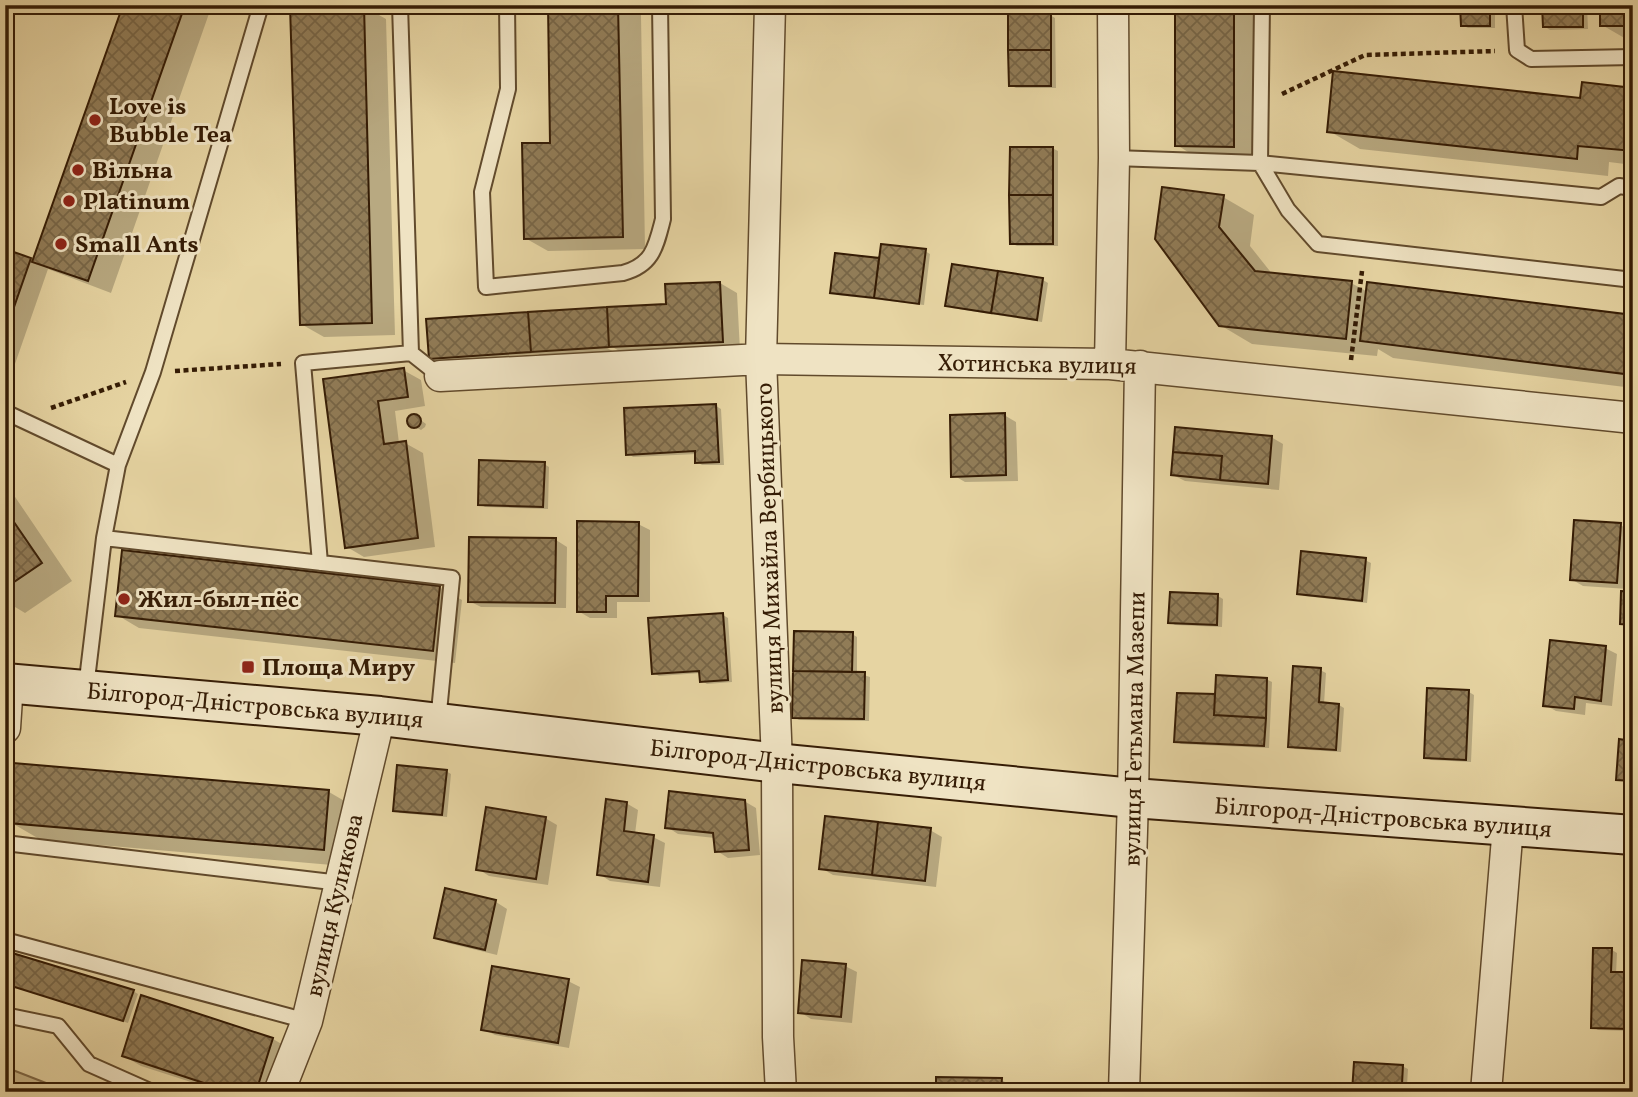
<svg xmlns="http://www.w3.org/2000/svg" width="1638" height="1097" viewBox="0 0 1638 1097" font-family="Vollkorn,serif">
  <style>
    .garden { fill: #c8b587; stroke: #7e6846; stroke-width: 2 }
    .shadow { fill: #0003 }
    .building { fill: url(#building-cross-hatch); stroke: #351c05; stroke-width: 2 }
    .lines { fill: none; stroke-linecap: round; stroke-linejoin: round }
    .lane-casing { stroke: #614a2c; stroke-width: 18 }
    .street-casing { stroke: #614a2c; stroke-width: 33 }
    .secondary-casing { stroke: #351c05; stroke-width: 42 }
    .path { stroke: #351c05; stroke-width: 4.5; stroke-dasharray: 5 3.5; stroke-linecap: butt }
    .lane { stroke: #efe3c3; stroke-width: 14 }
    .street { stroke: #efe3c3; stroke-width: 30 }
    .secondary { stroke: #efe3c3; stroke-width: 38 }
    .poi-dot { fill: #8f2418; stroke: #efe3c3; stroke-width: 2.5 }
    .labels { text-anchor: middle; stroke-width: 6; stroke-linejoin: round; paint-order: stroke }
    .poi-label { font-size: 24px; font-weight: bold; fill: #351c05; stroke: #efe3c3; text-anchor: start }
    .street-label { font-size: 24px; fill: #351c05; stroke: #efe3c3 }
  </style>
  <defs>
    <pattern id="building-cross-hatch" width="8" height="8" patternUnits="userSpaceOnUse" patternTransform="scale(1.75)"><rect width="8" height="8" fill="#917c57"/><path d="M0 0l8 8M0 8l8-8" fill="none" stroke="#776546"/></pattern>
  </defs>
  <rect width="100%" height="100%" fill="#e6d4a2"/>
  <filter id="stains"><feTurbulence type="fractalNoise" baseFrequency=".00286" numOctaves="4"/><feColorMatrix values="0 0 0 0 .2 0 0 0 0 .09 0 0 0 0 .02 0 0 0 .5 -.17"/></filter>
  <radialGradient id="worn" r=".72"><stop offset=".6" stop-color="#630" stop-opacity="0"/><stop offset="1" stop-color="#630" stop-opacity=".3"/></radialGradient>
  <path class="garden" d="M5 1067 69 1092H5Z"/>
  <path class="shadow" d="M125 5H212L111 293 48 269 7 387H5V250L34 262Z
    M549 5H624L641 15 645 249 548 251 525 238 552 144Z
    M1177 5H1256V159H1199L1177 145Z
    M1462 5H1495V28H1468L1462 25Z
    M1544 5H1587L1588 29 1550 30 1544 26Z
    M1633 5V43L1602 25Z
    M363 6 386 19 395 335 324 337 301 324Z
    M1050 15 1055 18 1056 88H1016L1010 85Z
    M1633 89V165L1609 162 1608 176 1360 149 1329 131 1581 100Z
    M1052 148 1058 151V246H1017L1011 243Z
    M1223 197 1254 215 1250 246 1273 275 1351 283 1368 292 1633 317V388L1393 358 1378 349 1377 356 1252 344 1220 325 1157 239Z
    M925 251 930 254 924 305 837 295 832 292 836 255 881 260Z
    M1043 280 1048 283 1042 322 952 308 947 305Z
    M720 283 737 293 740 351 628 356 602 341 600 344 616 353 544 357 538 354 436 361 431 358 668 306Z
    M403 370 421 380 425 406 395 411 399 443H405L423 453 435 547 364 557 347 547 325 380Z
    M716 406 721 409 724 465H702L697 462V454L633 457 628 453Z
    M414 415 426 424 425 427 421 430 411 425 410 418Z
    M1004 415 1016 422 1018 481 965 482 953 475Z
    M1271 437 1283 444 1279 490 1185 481 1173 475Z
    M544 464 549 467 548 509 485 507 480 504Z
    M5 482 72 581 25 613 5 601Z
    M638 524 650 530V602H617V618H590L578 611Z
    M1620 525 1632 531 1628 589 1583 586 1571 579Z
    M556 540 567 547 566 608 481 607 469 601Z
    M1365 560 1371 563 1367 603 1304 596 1299 593Z
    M439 587 462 600 455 663 139 628 117 615Z
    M1218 596 1223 599 1222 627 1175 625 1170 622Z
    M723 615 728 618 732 682 707 684 702 681 701 673 659 676 653 673Z
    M852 634 857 637V673L870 677 869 721 799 720 794 717Z
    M1605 648 1617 654 1612 706 1586 703 1585 715 1556 711 1545 705Z
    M1320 670 1326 673 1324 704 1339 705 1344 708 1341 752 1295 749 1290 746Z
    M1266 679 1272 682 1269 748 1181 744 1176 741 1178 694 1216 696Z
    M1429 690 1469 692 1474 695 1471 762 1431 760 1426 757Z
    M446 771 451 774 447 817 400 813 395 810Z
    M329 792 360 810 355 867 41 840 10 822Z
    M744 801 756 808 760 855 728 858 717 851 715 838 678 834 667 827Z
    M626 803 638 810 635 834 653 837 665 843 660 887 610 881 599 874Z
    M545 818 557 825 548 885 489 876 478 869Z
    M930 830 942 837 936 887 833 875 821 868Z
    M447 890 496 902 507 909 497 955 448 943 436 937Z
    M1612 950 1617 953 1616 974 1633 976V1031L1598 1030 1593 1027Z
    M845 966 857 972 852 1023 811 1019 800 1012Z
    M568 981 580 987 569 1048 495 1035 483 1029Z
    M7 984 133 991 138 994 128 1023Z
    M143 998 273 1039 290 1049 277 1092H222L141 1066 124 1056Z
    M1402 1066 1408 1069 1407 1086 1399 1085V1092H1354Z
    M1001 1080 1013 1086V1092H938Z
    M1407 1089 1437 1092H1407Z"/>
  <path class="building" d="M123 5H185L88 281 32 262Z
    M364 5 372 323 300 325 290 6Z
    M548 5H618L623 237 524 239 522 143H550Z
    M1175 5H1234V147L1175 146Z
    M1460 5H1490V26H1461Z
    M1542 5H1583V27H1543Z
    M1600 5H1633V26H1600Z
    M1008 13H1051V50H1008Z
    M1008 50H1051V86H1009Z
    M1333 71 1580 98 1582 82 1633 88V151L1578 146 1577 159 1327 132Z
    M1010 147H1053V195H1009Z
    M1162 187 1224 195 1219 227 1255 271 1352 281 1346 339 1219 326 1155 239Z
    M1009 195H1053V244H1010Z
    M881 244 926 249 919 304 874 298Z
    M5 249 31 258 5 333Z
    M835 253 879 258 874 298 830 293Z
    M952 264 998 271 991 313 945 306Z
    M998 271 1043 278 1037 320 991 313Z
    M720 282 723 342 609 347 607 307 666 304 665 284Z
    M1367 282 1633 315V375L1360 341Z
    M607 307 609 347 531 352 528 312Z
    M528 312 531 352 429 359 426 319Z
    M404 368 408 397 378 401 384 444 406 441 418 538 345 548 323 379Z
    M716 404 719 462 695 463V451L626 455 624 408Z
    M1005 413 1006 475 951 477 950 415Z
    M407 421a7 7 0 1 1 14 0a7 7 0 1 1-14 0Z
    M1175 427 1272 436 1268 484 1220 480 1222 456 1173 452Z
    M1173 452 1222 456 1220 480 1171 475Z
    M479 460 545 462 543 507 478 505Z
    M5 509 42 563 5 588Z
    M1574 520 1621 523 1617 583 1570 580Z
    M577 521 639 522 638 596H606V612H577Z
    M469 537 556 538 555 603 468 602Z
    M122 550 440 586 433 651 115 616Z
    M1301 551 1366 558 1362 601 1297 594Z
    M1621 591 1633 592V625L1620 624Z
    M1170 592 1218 594 1217 625 1168 623Z
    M723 613 728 680 700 682 699 671 652 674 648 618Z
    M794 631 853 632 852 672 793 671Z
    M1550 640 1606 646 1601 701 1575 697 1574 709 1543 706Z
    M1293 666 1321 668 1319 702 1339 704 1336 750 1288 747Z
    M793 671 865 672 864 719 792 718Z
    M1216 675 1267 678 1266 718 1214 715Z
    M1427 688 1469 690 1466 760 1424 758Z
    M1177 693 1215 694 1214 715 1266 718 1264 746 1174 742Z
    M1619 739 1633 741V781L1616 780Z
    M13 763 329 790 324 850 8 823Z
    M397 765 447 770 442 815 393 811Z
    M669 791 745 800 749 850 715 852 713 833 665 828Z
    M606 799 627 802 624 831 654 835 648 882 597 875Z
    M486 807 546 817 536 879 476 870Z
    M825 816 878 822 872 875 819 869Z
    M878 822 931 828 925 881 872 875Z
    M445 888 496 900 485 950 434 938Z
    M1593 948H1612L1611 972H1630L1629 1029 1591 1028Z
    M9 952 134 990 123 1021 5 984V964Z
    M802 960 846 964 841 1017 798 1013Z
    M492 966 569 979 558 1043 481 1030Z
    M141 995 273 1038 256 1092H231L122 1056Z
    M1354 1062 1403 1065 1402 1084 1395 1083 1394 1092H1352Z
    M936 1077 1002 1078 1001 1092H936Z"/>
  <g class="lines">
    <g class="lane-casing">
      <path id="lane" d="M400 5 411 353
        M507 5 508 89 482 192 486 287 623 273C653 265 656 246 663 219L660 5
        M1262 5 1260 163 1288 210 1318 244 1633 280
        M1514 5 1517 50 1531 59 1633 57
        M1114 158 1260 163 1601 197 1619 186 1633 188
        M5 412 118 465
        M104 538 118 465 153 372 261 5
        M320 563 303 363 411 353 440 376
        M86 688 104 538 452 578 438 722
        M5 843 340 883
        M5 940 307 1021
        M5 1015 58 1026 89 1064 152 1092"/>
    </g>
    <g class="street-casing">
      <path id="street" d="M770 5 761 359 777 763 778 1037 781 1092
        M1110 364 1114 158 1113 5
        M440 376 761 359 1110 364 1633 418
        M5 728 8 683
        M279 1092 307 1021 380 716
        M1124 1092 1133 798 1140 366
        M1486 1092 1508 826"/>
    </g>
    <g class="secondary-casing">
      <path id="secondary" d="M5 683 380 716 777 763 1133 798 1633 835"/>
    </g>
    <path class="path" d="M1282 94 1365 55 1495 51
      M1351 360 1362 271
      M175 371 281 364
      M51 408 126 382"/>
    <use href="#lane" class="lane"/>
    <use href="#street" class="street"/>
    <use href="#secondary" class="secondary"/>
  </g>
  <g class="poi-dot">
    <circle cx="95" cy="120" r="7"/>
    <circle cx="78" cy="170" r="7"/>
    <circle cx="69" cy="201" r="7"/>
    <circle cx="61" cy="244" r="7"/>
    <circle cx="124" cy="599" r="7"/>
    <rect x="241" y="660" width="14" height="14" rx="3.5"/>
  </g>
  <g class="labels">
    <g class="poi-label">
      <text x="109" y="114">Love is<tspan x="109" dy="28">Bubble Tea</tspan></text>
      <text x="92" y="178">Вільна</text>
      <text x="83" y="209">Platinum</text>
      <text x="75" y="252">Small Ants</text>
      <text x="138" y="607">Жил-был-пёс</text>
      <text x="262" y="675">Площа Миру</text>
    </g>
    <g class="street-label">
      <text transform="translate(1037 364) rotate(1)" y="8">Хотинська вулиця</text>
      <text transform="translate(769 548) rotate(-92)" y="8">вулиця Михайла Вербицького</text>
      <text transform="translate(255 705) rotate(5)" y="8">Білгород-Дністровська вулиця</text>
      <text transform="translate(1134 729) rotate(-89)" y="8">вулиця Гетьмана Мазепи</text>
      <text transform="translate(818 765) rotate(6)" y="8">Білгород-Дністровська вулиця</text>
      <text transform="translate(1383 817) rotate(4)" y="8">Білгород-Дністровська вулиця</text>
      <text transform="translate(334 905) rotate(-77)" y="8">вулиця Куликова</text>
    </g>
  </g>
  <rect width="1638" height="1097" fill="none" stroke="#e6d4a2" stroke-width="28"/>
  <rect x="7" y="7" width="1624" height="1083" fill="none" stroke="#351c05" stroke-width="3.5"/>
  <rect x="14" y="14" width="1610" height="1069" fill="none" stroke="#351c05" stroke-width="2"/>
  <rect width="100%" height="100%" filter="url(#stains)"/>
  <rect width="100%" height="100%" fill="url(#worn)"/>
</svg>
